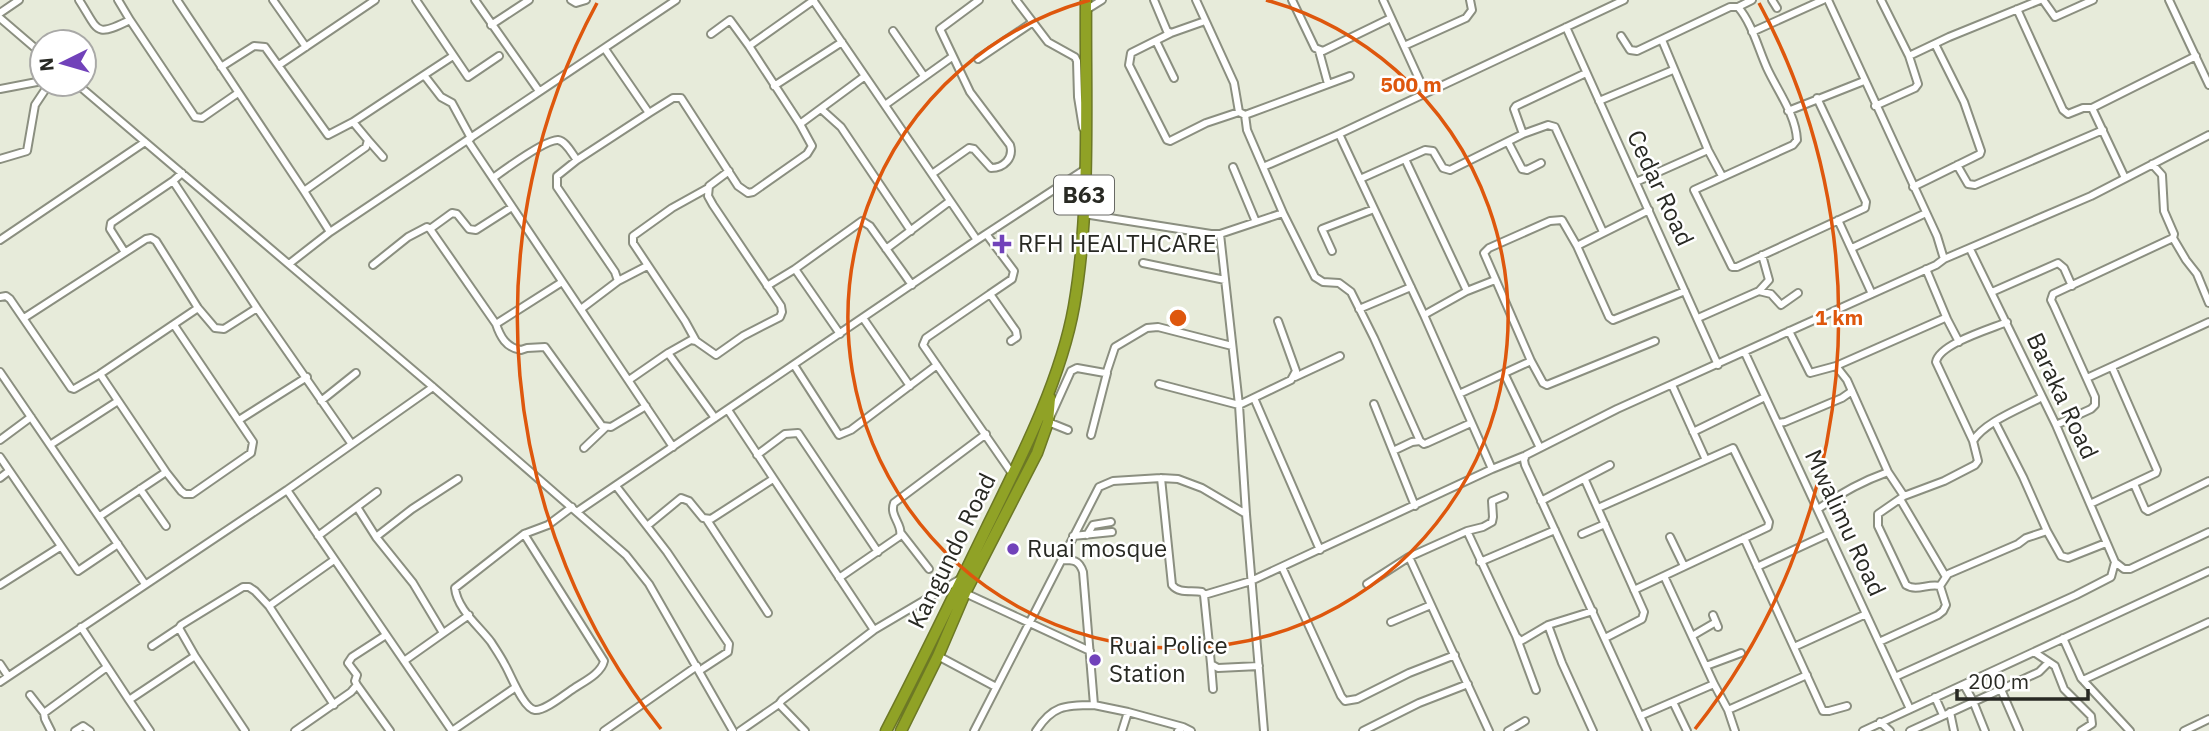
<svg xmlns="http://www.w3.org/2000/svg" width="2209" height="731" viewBox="0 0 2209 731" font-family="'IBM Plex Sans',sans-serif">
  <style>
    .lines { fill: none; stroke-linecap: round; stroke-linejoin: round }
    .minor-casing { stroke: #8b8f80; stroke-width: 10 }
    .highway-casing { stroke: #6c7825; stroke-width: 13 }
    .minor { stroke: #fff; stroke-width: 6 }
    .highway { stroke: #90a226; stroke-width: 10 }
    .ring { fill: none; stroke: #de570d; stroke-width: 3.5 }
    .poi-dot { fill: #7142ba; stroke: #fff; stroke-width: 2.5 }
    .labels { text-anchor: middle; stroke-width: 5; stroke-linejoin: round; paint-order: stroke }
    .shield { fill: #fff; stroke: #686965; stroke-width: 2 }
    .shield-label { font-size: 23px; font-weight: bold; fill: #282923 }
    .street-label { font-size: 24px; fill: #282923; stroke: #fff }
    .poi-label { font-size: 24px; fill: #282923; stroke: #fff; text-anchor: start }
    .centre { fill: #de570d; stroke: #fff; stroke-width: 3.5 }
    .ring-label { font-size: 21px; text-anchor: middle; font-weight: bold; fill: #de570d; stroke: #fff; stroke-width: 5; stroke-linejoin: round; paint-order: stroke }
  </style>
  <rect width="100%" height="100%" fill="#e7ebda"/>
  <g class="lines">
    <g class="minor-casing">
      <path id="minor" d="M79 0C99 31 94 38 130 20L195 117 202 118 238 93
        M118 0 130 20
        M177 0 304 191 330 232
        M273 0 306 47
        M416 0 468 77 499 56
        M475 0 539 91
        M571 0 576 3 586 0
        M813 0 977 240
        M1016 0 1048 42 1075 57 1077 61 1078 97 1083 128
        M1154 0 1167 31 1171 33
        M1196 0 1234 83 1239 112 1245 115 1247 130 1263 167
        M1292 0 1315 48 1323 51 1391 18
        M1383 0 1425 92
        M1772 0 1777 8
        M1828 0 1937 236 1944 259
        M2043 0 2055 17 2093 0
        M2169 0 2209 85
        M1738 7C1752 23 1758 48 1767 68 1777 90 1796 115 1797 140L1793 145 1694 190 1732 267H1737L1865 208 1866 202 1817 98
        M2017 9 2063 110 2068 114 2083 108H2092L2125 178
        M1086 10 1102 0
        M0 13 19 0
        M0 18 42 54
        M1205 21 1171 33 1131 53 1129 65 1167 140 1170 141 1206 123 1239 112
        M491 25 529 0
        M1566 27 1718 365
        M893 31 924 76
        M1752 32 1823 0
        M711 34 730 20 749 46
        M1621 36 1630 50 1637 51 1730 7H1738L1752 0
        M1662 40 1708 150 1722 176
        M1156 41 1174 78
        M1404 46 1466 18 1472 10 1470 0
        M1319 51 1328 84
        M1909 56 1949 37 2040 0
        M978 59 1033 22
        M279 65 375 0
        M221 67 254 46 265 47 328 135 353 122 424 75 441 97 452 103 471 138
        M424 75 453 56
        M77 84 433 387 626 555 649 584 733 731
        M774 86 842 42
        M0 89 42 81
        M1599 101 1673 70
        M885 105 952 57
        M1875 106 1915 88 1918 84 1909 56 1881 0
        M2092 108 2196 56
        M821 109 841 127 911 231
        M1788 111 1864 81
        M649 113 673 98H681L738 186 748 193 753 192 807 154 812 146 800 124 749 46 814 0
        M1245 115 1350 76
        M800 124 865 76
        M1339 134 1424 315 1492 469
        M1523 134 1548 125 1555 127 1603 232
        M368 140 383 157
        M468 141 673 447
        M1508 142 1522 169 1527 170 1541 163
        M0 159 27 151 35 105 49 84
        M1405 159 1467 291 1424 315
        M2152 164 2162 175 2164 211 2174 234 2173 238 2186 260 2197 274 2209 303
        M1957 165 1968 184 1975 185 2103 130
        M1233 167 1256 222
        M182 173 173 181 257 308 351 443
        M932 174 969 148 974 149 991 168C1004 168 1014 158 1010 145L970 92 940 29 979 0
        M493 178C504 170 546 139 558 140 566 141 572 154 577 160
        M1360 179 1425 150 1433 151 1443 168 1450 170 1523 134 1514 109 1516 106 1586 73
        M1636 182 1708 150
        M1913 187 1980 154 1981 151 1964 102 1935 44
        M304 191 366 147 368 140 353 122
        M1283 213 1315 277 1323 282 1339 283 1351 292 1374 338 1420 441 1424 444 1427 443 1471 423
        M1084 214 1211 234H1220L1283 213 1263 167 1339 134 1624 0
        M1838 220 1872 294
        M430 229 496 324C500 336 506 348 521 350L527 348 545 347 602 426 611 427 646 406
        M1220 234 1239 405 1246 514 1264 731
        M987 235 1014 271 1012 279 990 294
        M0 240 145 142
        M1577 246 1649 210
        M1852 248 1926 213
        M886 249 950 201
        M1970 249 2056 425 2115 562 2124 569H2130L2209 532
        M124 251 110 229 111 223 173 181
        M1332 251 1322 229 1374 209
        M1143 263 1225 280
        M289 264 330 232 676 0
        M373 265 408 237 427 227 430 229 452 213 457 214 469 229 476 230 512 207
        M795 269 862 221 870 226 912 285
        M1926 269 1947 319
        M618 281 647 266
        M767 286 795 269 840 334
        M1467 291 1495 280
        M1759 291 1771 294 1781 305 1798 293
        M1992 292 2058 263 2064 268 2072 286
        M0 297 6 296 10 299 71 388 74 389 100 374 198 308
        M581 309 618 281 615 272 557 187V176L577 160 649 113 605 49
        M1359 309 1411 287
        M24 318 146 239 151 238 156 241 198 308 215 328 224 329 257 308
        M863 318 910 386
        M1698 318 1759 291 1769 280 1762 255
        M496 324 562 282
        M1789 331 1810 373 1836 366 1945 318 1947 319 1959 342
        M696 341 685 321 633 243V236L672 208 708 188
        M1011 341 1017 337 1016 331 990 294 926 338 923 345 1013 475
        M1655 341 1547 385 1543 383 1531 361 1484 253 1489 248 1550 221 1562 220 1577 246 1609 317 1613 320 1685 291
        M1745 353 1910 709
        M794 365 839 435 851 430 937 365
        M1836 366 1847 380 1888 472
        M0 372 145 584
        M1504 373 1540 448
        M100 374 166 472 181 491 185 494H192L251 453 253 442 174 325
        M1295 377 1340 356
        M2087 378 2209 322
        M629 380 668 353
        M1159 384 1239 405 1291 380 1296 371 1278 321
        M1672 385 1706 460
        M1459 394 1531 361
        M1254 398 1320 550
        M321 401 356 373
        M1374 404 1415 506
        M728 410 874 630
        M715 418 668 353 691 340 696 341 716 355 743 336 780 317 782 312 781 306 713 205 708 196 709 186 729 171
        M239 420 307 377
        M1995 422 2023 477 2047 531 2061 556 2068 558 2106 543
        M1778 423 1785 422 1842 398 1852 391
        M2056 425 2091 409 2095 405V397L2054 306 2051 300 2053 294 2173 238
        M1068 430 1048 422 1071 371 1077 368 1105 373 1107 371 1115 347 1147 328 1158 327 1232 346
        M1693 432 1765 397
        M1091 435 1107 373
        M0 440 31 417
        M1973 441 1936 362C1939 344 1990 329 2007 322
        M50 445 118 401
        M584 448 606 427
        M1393 451 1412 442 1420 441
        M757 455 785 434 798 433 878 552
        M0 457 78 571 118 544
        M0 478 9 471
        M1161 478 1172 585C1179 594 1191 590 1202 592L1204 595 1211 664 1218 668 1259 666
        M1585 480 1644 612 1642 619 1605 638
        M2134 484 2145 509 2148 511 2209 481
        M616 486 667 552 729 644 728 652 699 671
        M140 489 166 526
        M287 490 452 731
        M1900 499 1946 577
        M1541 501 1610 465
        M2090 504 2156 473 2157 470 2112 367
        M357 507 376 537 413 583 443 633
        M1598 508 1733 448 1769 522 1768 527 1634 590
        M1818 509C1839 494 1863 481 1888 472L1904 496
        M578 511 977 240 1084 170
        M100 516 166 472
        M707 520 768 613
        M647 526 681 498 689 501 703 518 711 519 773 479
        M1467 531 1483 527 1492 522 1493 517 1492 501 1504 496
        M901 533 929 569
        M524 534 604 661C601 674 583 682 573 689 565 694 545 711 535 710 523 708 511 675 505 665 501 657 496 650 491 642 479 626 457 609 455 588L524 534 548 525 572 507
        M1582 534 1605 524
        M1087 535 1093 525 1111 522
        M318 536 377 492
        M1073 536 1112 532
        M376 537 412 509 458 479
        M1670 537 1684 566
        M1744 538 1823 711H1829L1847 706
        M1409 557 1489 731
        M1062 560C1074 560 1079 560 1083 572L1094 705 1128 712 1183 727
        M1480 562 1555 530
        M1282 567 1341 696 1345 701 1357 699 1409 673 1455 655
        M1757 567 1828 534
        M1664 576 1714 684 1728 710 1735 731
        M839 578 900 536C903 524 889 516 894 503L986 434
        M1367 584 1409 557 1467 531 1516 636 1536 690
        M0 585 60 547
        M1940 586 1948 574 2018 544 2026 538 2047 531
        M965 593 1090 651
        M1204 595 1251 581 1492 469 1524 456
        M269 606 334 560
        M1713 615 1718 627
        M1391 622 1431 605
        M1548 625 1562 663 1593 731
        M81 627 129 700 195 656
        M1692 636 1716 622
        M1517 637 1521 641 1548 625 1593 611
        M2063 638 2081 678 2130 731
        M1879 642 1938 615 1943 611 1946 605 1940 586C1928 583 1917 592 1906 585L1878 526V514L1904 496 1944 481 1975 465 1978 461 1973 441C1984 422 2022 408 2042 397
        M152 646 179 628
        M1794 647 1866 614
        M2034 652 2055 666 2064 689 2091 716 2092 724 2081 731
        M938 656 996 687
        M404 661 469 615
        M0 664 8 676
        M1211 664 1213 689
        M1706 666 1741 653
        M1993 671 2019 731
        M1895 677 2076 595 2111 577 2115 562
        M2083 680 2209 622
        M0 682 287 490 433 387
        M357 685 390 731
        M1964 685 1973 701 1985 731
        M30 695 44 713 45 719 51 731
        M1935 697 1943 715
        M129 700 150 731
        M1673 702 1687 731
        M1728 710 1807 675
        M1950 712 1954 731
        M44 713 107 667
        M1640 716 1714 684
        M1880 722 1890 731
        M75 731 83 726 90 731
        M245 731 195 656 179 628 181 625 243 587H249L255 591 269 606 334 705
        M295 731 351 692 357 685 355 681 357 675 348 663 352 657 386 635
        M452 731 516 687
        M604 731 697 666
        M740 731 779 704
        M805 731 779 704 782 700 874 630 962 578
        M974 731 1099 487 1113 481 1161 478 1178 479 1202 488 1246 514
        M1036 731C1052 706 1064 705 1094 705
        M1122 731 1128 712
        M1178 731 1183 727 1191 731
        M1363 731 1419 703 1468 684
        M1508 731 1525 721
        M1647 731 1525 465 1524 460 1526 455 1617 409 1936 265 1944 259 2091 196 2209 135
        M1863 731 2209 571
        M1910 731 2039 672 2049 662
        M2184 731 2209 719"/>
    </g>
    <g class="highway-casing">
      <path id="highway" d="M886 731C921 664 954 595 987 527 1020 460 1061 380 1074 306 1091 209 1085 99 1086 0
        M901 731 938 656 965 593 1037 453 1048 422 1050 398"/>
    </g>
    <use href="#minor" class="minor"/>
    <use href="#highway" class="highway"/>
  </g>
  <g class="ring">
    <path d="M1266 0A330 330 0 1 1 1090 0"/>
    <path d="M661 729A661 661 0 0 1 597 3M1759 3A661 661 0 0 1 1695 729"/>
  </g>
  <g class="poi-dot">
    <path d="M998.5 233.5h7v7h7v7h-7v7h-7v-7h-7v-7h7z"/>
    <circle cx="1013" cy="549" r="7"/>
    <circle cx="1095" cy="660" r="7"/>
  </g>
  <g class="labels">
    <rect class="shield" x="1054" y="175.5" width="60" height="39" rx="5"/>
    <g class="shield-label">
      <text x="1084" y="203">B63</text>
    </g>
    <g class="street-label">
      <text transform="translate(1660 188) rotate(65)" y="8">Cedar Road</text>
      <text transform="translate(2062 396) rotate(65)" y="8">Baraka Road</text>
      <text transform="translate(1845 523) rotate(65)" y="8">Mwalimu Road</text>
      <text transform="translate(952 551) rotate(-64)" y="8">Kangundo Road</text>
    </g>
    <g class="poi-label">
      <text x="1018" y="252">RFH HEALTHCARE</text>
      <text x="1027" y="557">Ruai mosque</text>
      <text x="1109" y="654">Ruai Police<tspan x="1109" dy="28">Station</tspan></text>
    </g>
  </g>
  <circle cx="1178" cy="318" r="10" class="centre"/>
  <g class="ring-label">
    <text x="1411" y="92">500 m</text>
    <text x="1839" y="325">1 km</text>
  </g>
  <g transform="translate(63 63) rotate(265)"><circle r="33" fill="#ffffff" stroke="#a9a9a7" stroke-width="2"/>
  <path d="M0-5L12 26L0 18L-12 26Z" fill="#7142ba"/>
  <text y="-10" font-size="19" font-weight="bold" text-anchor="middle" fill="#282923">N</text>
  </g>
  <path d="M1957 689v10h131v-10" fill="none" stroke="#282923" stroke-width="3.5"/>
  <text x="1968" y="689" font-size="21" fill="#282923" stroke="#ffffff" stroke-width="5" paint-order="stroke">200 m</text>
</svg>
